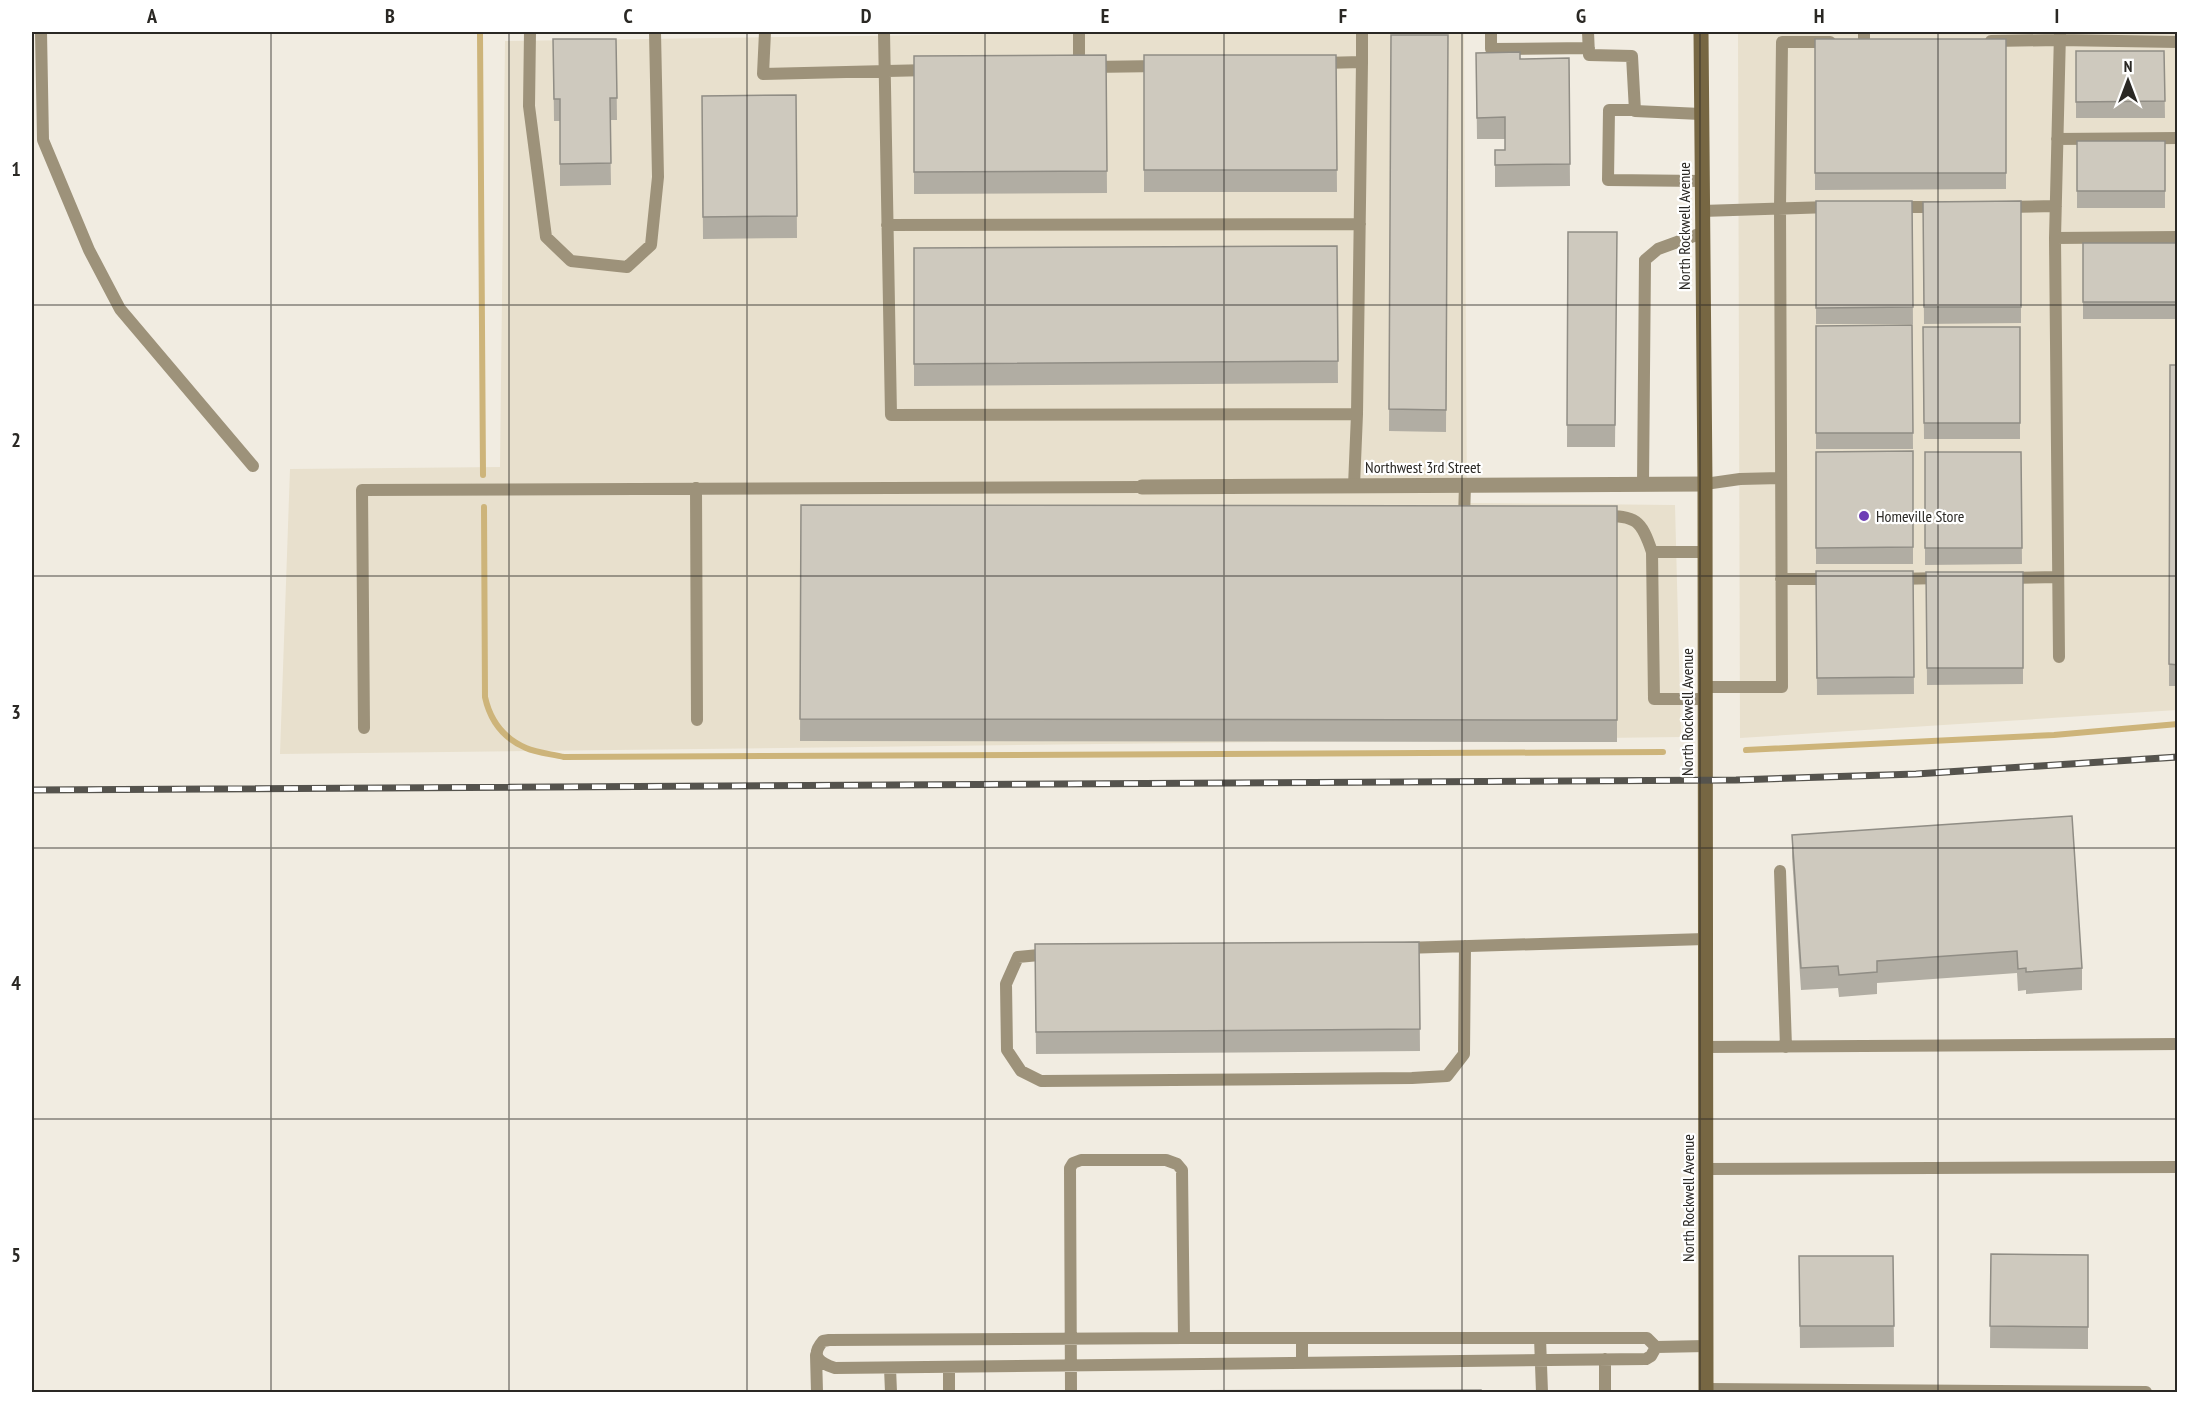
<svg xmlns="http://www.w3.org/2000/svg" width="2209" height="1424" viewBox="0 0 2209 1424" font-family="'PT Sans Narrow',sans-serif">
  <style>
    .built { fill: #e8e0cd }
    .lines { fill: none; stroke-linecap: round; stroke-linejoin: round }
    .stream { stroke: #cdb47a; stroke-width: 6 }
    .lane { stroke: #9d927a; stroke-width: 12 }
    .street { stroke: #9d927a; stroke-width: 15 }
    .secondary { stroke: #776743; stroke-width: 15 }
    .rail-casing { stroke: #55534d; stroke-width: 7 }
    .rail { stroke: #fff; stroke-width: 4.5; stroke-dasharray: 14; stroke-linecap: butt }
    .wall { fill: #b1ada3 }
    .building { fill: #cec9be; stroke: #908d85; stroke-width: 1.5 }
    .grid { fill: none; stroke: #2a2824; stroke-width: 1.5; stroke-opacity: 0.55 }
    .poi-dot { fill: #6d3db5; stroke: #fff; stroke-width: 2 }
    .labels { text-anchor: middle; stroke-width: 4.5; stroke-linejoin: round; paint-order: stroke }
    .street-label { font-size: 16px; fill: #2a2824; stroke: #fff }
    .poi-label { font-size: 16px; fill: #2a2824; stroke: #fff; text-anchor: start }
    .neatline { fill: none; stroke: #2a2824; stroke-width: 2 }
    .grid-label { font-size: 20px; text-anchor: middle; font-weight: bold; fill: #2a2824 }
  </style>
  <rect width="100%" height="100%" fill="#f1ece1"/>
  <path class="built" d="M1143 32H1464L1467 503 1675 505 1681 737 280 754 290 469 500 467 505 41Z
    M1738 32H2177V710L1740 738Z"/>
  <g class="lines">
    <path class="stream" d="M480 34 483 475
      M484 507 485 697C490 720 503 738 526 748 537 753 552 754 564 757L1663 752
      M1746 750 2054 735 2178 724"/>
    <path class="lane" d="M41 32 43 140 89 250 120 309 253 466
      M530 32 529 106 546 237 571 261 627 267 651 245 658 177 655 32
      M765 32 763 74 929 70
      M884 32 891 415 1357 414 1354 486
      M1079 32V68
      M1491 32V49L1589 48
      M1588 32 1589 55 1632 56 1635 111 1701 114
      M1991 41 2059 40 2178 42
      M1864 42V32
      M1322 63 1362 62V32
      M1091 67 1160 66
      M1635 110H1609L1608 180 1702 181
      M2057 139 2178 138
      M1898 207H1938
      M2006 207 2056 206
      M1702 211 1830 207
      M887 225 1360 224
      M2055 238 2178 237
      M1357 414 1362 62
      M1643 484 1645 260 1658 249 1702 233
      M1705 484 1740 479 1780 478
      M1465 485 1464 518H1467
      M696 488 697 720
      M1602 516C1636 516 1641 519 1652 552
      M1705 552H1652L1654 699H1705
      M2007 578 2058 577
      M1781 579H1830
      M1896 579 1941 578
      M2059 657 2055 238 2060 33
      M1705 687H1782L1780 207 1782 42H1830
      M364 728 362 490 1142 487
      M1780 871 1786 1047
      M1404 948 1705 939
      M1050 954 1018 957 1006 984 1007 1050 1021 1071 1041 1081 1412 1078 1447 1076 1464 1054 1465 946
      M1706 1047 2178 1044
      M1706 1169 2178 1167
      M1184 1338H1647L1656 1347 1651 1356 1646 1359 835 1368C819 1363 810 1356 823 1341L829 1340Z
      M1302 1338V1363
      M1540 1338 1542 1392
      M1656 1347 1706 1346
      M816 1355 817 1392
      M1605 1359V1392
      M949 1367V1392
      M890 1368 891 1392
      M1706 1389 2146 1392
      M1071 1392 1070 1168 1073 1163 1081 1160H1166L1177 1164 1182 1170 1184 1338"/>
    <path class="street" d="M1142 487 1705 484"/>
    <path class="secondary" d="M1701 32 1705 484 1706 1392"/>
    <g class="rail-casing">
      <path id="rail" d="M32 790 1736 780 1916 774 2178 757"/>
    </g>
    <use href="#rail" class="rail"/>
  </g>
  <path class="wall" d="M1391 35H1448L1446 432 1389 431Z
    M553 39H616L617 120H610L611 185 560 186V121H554Z
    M1815 39H2006V189L1815 190Z
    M2076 51H2164L2165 118H2076Z
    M1476 53 1520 59 1569 58 1570 186 1495 187V150H1505V139H1477Z
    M1106 55 1107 193 914 194V56Z
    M1144 55H1336L1337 192H1144Z
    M796 95 797 238 703 239 702 96Z
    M2077 141H2165V208H2077Z
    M1816 201H1912L1913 324H1816Z
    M2021 201V323L1924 324 1923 202Z
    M1568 232H1617L1615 447H1567Z
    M2083 243H2178V319H2083Z
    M1337 246 1338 383 914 386V248Z
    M1912 325 1913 449H1816V326Z
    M1923 327H2020V439H1924Z
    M2170 365H2178V686H2169Z
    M1913 451V564H1816V452Z
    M1925 452H2021L2022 564 1925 565Z
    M801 505 1617 506V742L800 741Z
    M1816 571H1913L1914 694 1817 695Z
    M1926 572H2023V684L1927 685Z
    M1792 835 2082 968V990L2026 994V990L2018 991 2017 973 1877 983V994L1839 997 1838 988 1801 990 1792 857Z
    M1419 942 1420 1051 1036 1054 1035 944Z
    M1991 1254 2088 1255V1349L1990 1348Z
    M1799 1256H1893L1894 1347 1800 1348Z"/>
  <path class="building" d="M1391 35H1448L1446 410 1389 409Z
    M553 39H616L617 98H610L611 163 560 164V99H554Z
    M1815 39H2006V173H1815Z
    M2076 51H2164L2165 101 2076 102Z
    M1520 52V59L1569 58 1570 164 1495 165V150H1505V117L1477 118 1476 53Z
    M1106 55 1107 171 914 172V56Z
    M1144 55H1336L1337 170H1144Z
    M796 95 797 216 703 217 702 96Z
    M2077 141H2165V191H2077Z
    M1816 201H1912L1913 307 1816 308Z
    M2021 201V307H1924L1923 202Z
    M1568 232H1617L1615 425H1567Z
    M2083 243H2178V302H2083Z
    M1337 246 1338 361 914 364V248Z
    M1912 325 1913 433H1816V326Z
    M1923 327H2020V423H1924Z
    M2170 365H2178V665L2169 664Z
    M1913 451V547L1816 548V452Z
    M1925 452H2021L2022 548H1925Z
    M801 505 1617 506V720L800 719Z
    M1816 571H1913L1914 677 1817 678Z
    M1926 572H2023V668H1927Z
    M2072 816 2082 968 2026 972V968L2018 969 2017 951 1877 961V972L1839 975 1838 966 1801 968 1792 835Z
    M1419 942 1420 1029 1036 1032 1035 944Z
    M1991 1254 2088 1255V1327L1990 1326Z
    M1799 1256H1893L1894 1326H1800Z
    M1481 1390V1392H1134V1391Z"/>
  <path class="grid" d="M271 32V1392M509 32V1392M747 32V1392M985 32V1392M1224 32V1392M1462 32V1392M1700 32V1392M1938 32V1392M32 305H2178M32 576H2178M32 848H2178M32 1119H2178"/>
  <circle class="poi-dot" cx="1864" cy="516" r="6"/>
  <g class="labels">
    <g class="street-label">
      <text transform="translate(1684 226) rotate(-90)" y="6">North Rockwell Avenue</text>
      <text x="1423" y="473">Northwest 3rd Street</text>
      <text transform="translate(1687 712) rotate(-90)" y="6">North Rockwell Avenue</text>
      <text transform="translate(1688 1198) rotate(-90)" y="6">North Rockwell Avenue</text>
    </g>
    <g class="poi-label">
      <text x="1876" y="522">Homeville Store</text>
    </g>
  </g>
  <rect width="2209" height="1424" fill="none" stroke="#ffffff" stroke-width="66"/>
  <g transform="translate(2128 81)" stroke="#ffffff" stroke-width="4.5" paint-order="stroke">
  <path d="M0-4.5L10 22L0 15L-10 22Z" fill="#2a2824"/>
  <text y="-9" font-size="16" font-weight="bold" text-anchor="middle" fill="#2a2824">N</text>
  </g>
  <rect x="33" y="33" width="2143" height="1358" class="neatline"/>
  <g class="grid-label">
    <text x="152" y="23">A</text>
    <text x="390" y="23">B</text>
    <text x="628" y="23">C</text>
    <text x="866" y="23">D</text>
    <text x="1105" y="23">E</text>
    <text x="1343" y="23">F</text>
    <text x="1581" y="23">G</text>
    <text x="1819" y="23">H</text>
    <text x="2057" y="23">I</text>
    <text x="16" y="176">1</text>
    <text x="16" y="447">2</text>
    <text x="16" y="719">3</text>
    <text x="16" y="990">4</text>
    <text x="16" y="1262">5</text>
  </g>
</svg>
